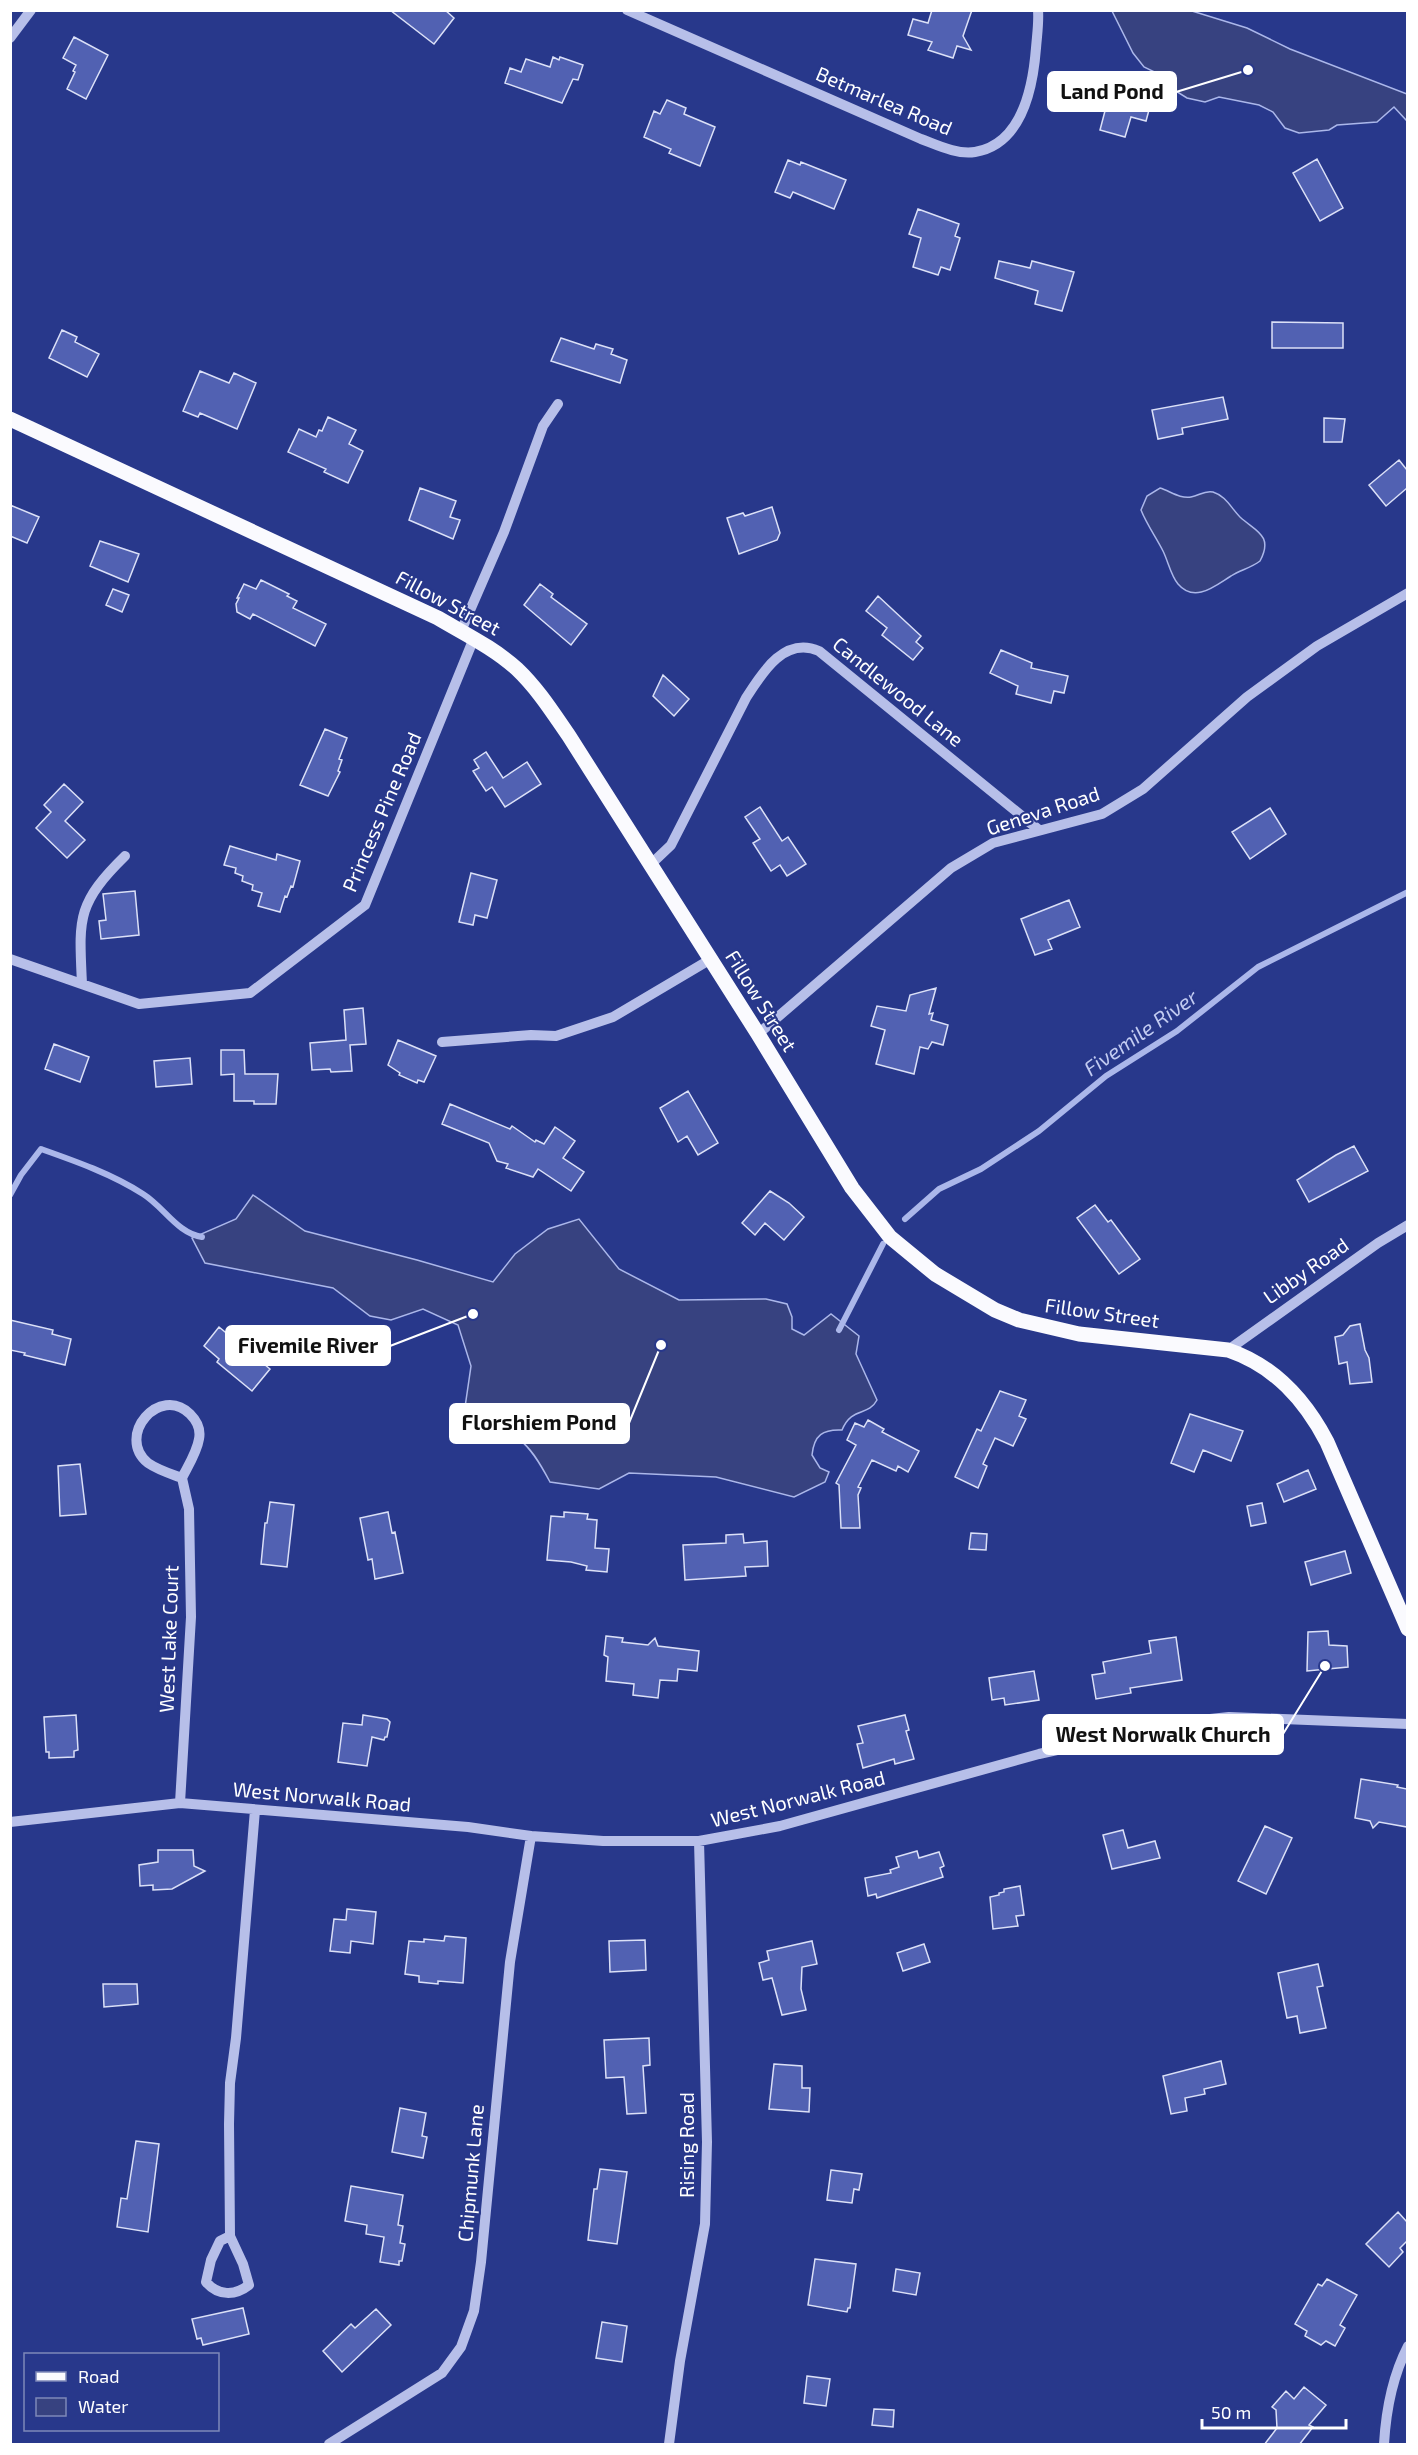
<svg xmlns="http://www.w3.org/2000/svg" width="1418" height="2455" viewBox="0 0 1418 2455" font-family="'Exo 2',sans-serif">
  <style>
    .water { fill: #374280; stroke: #abb7ea; stroke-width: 1.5 }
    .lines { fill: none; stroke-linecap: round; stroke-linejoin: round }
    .stream { stroke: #abb7ea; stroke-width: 6 }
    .building { fill: #5161b2; stroke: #dbe0f7; stroke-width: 1.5 }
    .minor { stroke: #b7bfe9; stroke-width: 10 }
    .major { stroke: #fafafe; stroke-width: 15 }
    .labels { text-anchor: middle; stroke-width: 4.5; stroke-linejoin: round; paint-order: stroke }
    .street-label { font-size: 20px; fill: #fff; stroke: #28388b }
    .water-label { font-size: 21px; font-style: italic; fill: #c2cbf1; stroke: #28388b }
    .leader { fill: none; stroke: #fff; stroke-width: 2 }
    .callout-dot { fill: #fff; stroke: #28388b; stroke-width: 2 }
    .callout { fill: #fff; stroke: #fff; stroke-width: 2 }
    .callout-label { font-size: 21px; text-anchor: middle; font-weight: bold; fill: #111 }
  </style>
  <rect width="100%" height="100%" fill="#28388b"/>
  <path class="water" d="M1112 11H1192L1247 28 1290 49 1407 94V121L1394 107 1377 122 1337 125 1329 130 1299 133 1285 128 1273 112 1259 105 1219 97 1205 102 1187 98 1174 90 1165 77 1144 67 1133 53Z
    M1160 488C1170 491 1180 499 1191 497 1199 496 1204 490 1213 492 1226 496 1231 508 1240 517 1255 531 1274 535 1260 561 1251 568 1240 570 1231 576 1216 585 1195 604 1178 584 1171 576 1168 561 1163 551 1156 537 1147 525 1141 510L1147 496Z
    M253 1195 305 1231 417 1260 493 1282 515 1254 548 1229 579 1219 619 1269 679 1300 766 1299 787 1304 792 1317V1329L804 1335 831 1314 859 1336 856 1354 877 1400C868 1417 852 1406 842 1430 823 1429 814 1435 812 1455L820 1468 829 1472 825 1482 794 1497 716 1477 629 1473 599 1489 550 1482C523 1431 516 1435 463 1421L471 1366 458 1325 423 1309 391 1320 370 1316 333 1288 205 1263 192 1238 236 1219Z"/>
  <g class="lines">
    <path class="stream" d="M10 1195 21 1175 41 1149C75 1161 112 1174 143 1194 164 1207 177 1233 202 1237
      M905 1219 939 1189 981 1169 1039 1131 1106 1076 1177 1031 1258 967 1408 892
      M839 1330 883 1244"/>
  </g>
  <path class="building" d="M390 10H445L454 18 434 44Z
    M932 10H972L963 36 971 50 957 46 953 58 928 50 932 42 908 35 913 19 928 23Z
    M74 37 108 55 86 99 67 89 75 72 73 71 76 65 63 58Z
    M553 57 559 60 560 57 583 65 578 80 573 79 562 103 505 83 510 68 521 72 526 59 550 67Z
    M1111 88 1152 99 1146 121 1131 117 1125 137 1100 130Z
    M667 100 686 108 684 114 715 127 700 166 669 153 671 149 644 137 654 111 660 114Z
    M1317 159 1343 208 1320 221 1293 173Z
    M788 160 800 165 801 162 846 180 834 209 793 192 790 198 775 192Z
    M918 209 959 224 955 236 960 238 950 270 941 267 938 275 913 267 921 238 909 234Z
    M999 261 1030 268 1032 261 1074 272 1062 311 1035 304 1038 291 995 278Z
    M1272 322 1343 323V348H1272Z
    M62 330 77 337 75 342 99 354 87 377 49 358Z
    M561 338 594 349 596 344 613 349 611 354 627 360 620 383 551 361Z
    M200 371 229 383 234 373 256 383 237 429 200 413 198 417 183 411Z
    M1223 397 1228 419 1182 428 1183 434 1158 439 1152 410Z
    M328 417 356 430 349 444 363 451 348 483 324 472 326 469 288 452 299 429 316 437 319 430 322 431Z
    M1324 418 1345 419 1342 442H1324Z
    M1399 460 1407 470V488L1386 506 1369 485Z
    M420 488 456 501 450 517 460 520 453 539 409 520Z
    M10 505 39 517 27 543 10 536Z
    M772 507 780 533 777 540 739 554 727 518 743 513 745 516Z
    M100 541 139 554 128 582 90 566Z
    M261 580 289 594 287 596 297 601 293 608 326 624 315 646 253 614 250 619 237 612 236 604 239 598H237L244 584 256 589Z
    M540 584 553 594 551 597 587 624 571 645 524 605Z
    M113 589 129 595 122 612 106 605Z
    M878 596 921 636 916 642 923 648 913 660 882 635 887 628 866 611Z
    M1001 650 1032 663 1031 668 1068 676 1064 693 1054 691 1051 703 1016 694 1018 686 990 673Z
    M663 675 689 699 674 716 653 696Z
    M325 729 347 738 339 759 342 760 338 771 340 772 328 796 300 785Z
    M486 752 503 778 527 762 541 784 505 807 492 787 486 791 473 771 479 768 474 760Z
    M64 784 83 802 65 821 85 840 67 858 36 828 51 812 44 805Z
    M760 807 782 841 788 837 806 864 787 876 780 865 771 871 753 843 760 839 745 817Z
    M1270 808 1286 834 1250 859 1232 832Z
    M230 846 276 860 277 854 300 861 293 887 291 886 287 897 285 896 280 912 258 906 262 893 252 890 253 885 242 881 243 876 235 873 236 868 224 865Z
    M471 873 497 880 487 918 475 915 473 925 459 922Z
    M135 891 139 935 101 939 99 921 106 920 103 894Z
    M1069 900 1080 927 1048 940 1052 949 1035 955 1021 919Z
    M936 988 929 1014 933 1013 931 1020 948 1025 943 1045 932 1042 928 1049 920 1047 914 1074 876 1064 885 1030 871 1026 877 1006 906 1011 910 995Z
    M363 1008 366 1044 350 1045 352 1071 331 1072 330 1069 312 1070 310 1043 346 1040 344 1010Z
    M398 1040 436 1056 424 1082 418 1080 417 1083 399 1075 400 1073 388 1065Z
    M54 1044 89 1057 80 1082 45 1069Z
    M221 1050H244L245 1074H278L276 1104H254V1101H234V1074L221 1075Z
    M190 1058 192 1084 156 1087 154 1061Z
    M688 1091 718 1143 698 1155 687 1136 678 1142 660 1108Z
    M450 1104 510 1129 512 1126 535 1142 536 1140 544 1144 555 1127 575 1141 563 1158 584 1172 571 1191 538 1169 533 1177 506 1168 508 1164 497 1161 489 1143 442 1124Z
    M1354 1146 1368 1171 1309 1202 1297 1180 1336 1155Z
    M770 1191 789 1203 804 1217 784 1240 765 1223 755 1235 742 1223Z
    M1095 1205 1108 1222 1111 1220 1140 1259 1119 1274 1077 1218Z
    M10 1320 53 1330 52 1334 71 1339 65 1365 24 1355 25 1353 10 1350Z
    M1360 1324 1365 1350 1369 1358 1372 1382 1350 1384 1347 1362 1339 1364 1335 1337 1343 1335 1350 1326Z
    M219 1327 270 1369 252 1391 217 1362 219 1359 204 1346Z
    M1000 1391 1026 1400 1019 1416 1026 1419 1013 1446 995 1438 983 1464 987 1466 978 1488 955 1477 977 1429 981 1431Z
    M1190 1414 1243 1431 1231 1461 1203 1450 1194 1472 1171 1463Z
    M868 1420 884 1429 882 1432 919 1451 908 1472 898 1466 896 1471 872 1460 858 1487 861 1488 858 1495 860 1528H841L839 1485 836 1483 856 1445 847 1440 855 1423 864 1427Z
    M80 1464 86 1514 60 1516 58 1466Z
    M1308 1470 1316 1489 1284 1502 1277 1484Z
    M270 1502 294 1505 287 1567 261 1564 265 1523H267Z
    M1262 1503 1266 1523 1251 1526 1247 1506Z
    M388 1512 392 1533 395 1532 403 1573 375 1579 372 1559 368 1560 360 1518Z
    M564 1512 588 1514 587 1519 597 1520 595 1548 609 1549 607 1572 586 1570 587 1566 571 1562 547 1560 551 1516 564 1517Z
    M971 1533 987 1534 986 1550 969 1549Z
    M743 1534 744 1543 767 1541 768 1566 745 1567 746 1576 685 1580 683 1545 726 1543V1535Z
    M1345 1551 1351 1573 1311 1585 1305 1562Z
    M1328 1631 1329 1645 1347 1646 1348 1667 1307 1671 1308 1632Z
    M606 1636 623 1638 622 1642 648 1645 655 1638 658 1646 699 1651 697 1671 678 1669 677 1681 660 1680 658 1698 633 1695 634 1684 606 1681 608 1657 604 1655Z
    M1176 1637 1182 1680 1130 1688 1131 1693 1096 1699 1092 1675 1105 1673 1103 1662 1151 1653 1149 1641Z
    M1034 1671 1039 1700 1005 1705 1004 1698 992 1700 989 1678Z
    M76 1715 78 1750 74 1751V1757L49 1758V1752H46L44 1717Z
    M363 1715 387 1719 390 1722 387 1737H385L384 1740 372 1737 367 1766 338 1762 343 1723 362 1725Z
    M905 1715 909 1730 906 1731 914 1759 895 1764 894 1759 863 1768 857 1744 863 1743 858 1726Z
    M1361 1779 1398 1785 1397 1787 1407 1789V1827L1379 1822 1373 1828 1370 1821 1355 1818Z
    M1265 1826 1292 1838 1266 1894 1238 1881Z
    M1123 1830 1128 1848 1155 1841 1160 1858 1112 1869 1103 1835Z
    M158 1850H193L194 1866 205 1871 172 1889 153 1890V1885L140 1886 139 1865 158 1862Z
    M917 1851 919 1858 939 1852 944 1866 940 1868 943 1877 877 1898 876 1894 868 1896 865 1878 891 1873 890 1870 899 1867 896 1857Z
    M1020 1886 1024 1915 1016 1916 1018 1926 993 1929 990 1897 999 1895V1893L1004 1892V1889Z
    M347 1909 376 1912 373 1944 351 1941 350 1953 330 1951 334 1919 346 1920Z
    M445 1936 466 1938 463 1983 438 1981V1984L419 1982V1976L405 1974 409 1941 424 1942V1939L444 1941Z
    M645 1940 646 1970 610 1972 609 1941Z
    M812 1941 817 1964 802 1967 801 1989 806 2010 782 2015 772 1978 763 1980 759 1963 769 1960 767 1951Z
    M924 1944 930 1962 903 1971 897 1953Z
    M1318 1964 1323 1986 1317 1987 1326 2028 1300 2033 1297 2016 1287 2018 1278 1973Z
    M103 1984H137L138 2004 104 2007Z
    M649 2038 650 2065 643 2066 646 2113 627 2114 624 2077 606 2078 604 2040Z
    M1221 2061 1226 2084 1204 2089 1205 2094 1185 2098 1187 2111 1171 2114 1163 2076Z
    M774 2064 802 2066V2088H810L809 2112 769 2109Z
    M400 2108 426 2113 422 2136 427 2137 423 2158 392 2152Z
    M136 2141 159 2144 148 2232 117 2227 121 2198 127 2199Z
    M600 2169 627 2172 617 2244 588 2240 594 2189H597Z
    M831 2170 862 2174 859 2190 854 2189 852 2203 827 2200Z
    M351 2186 403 2195 398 2225 403 2226 400 2243 405 2244 402 2261H399V2265L380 2262 384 2237 366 2234 367 2225 345 2221Z
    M1398 2212 1407 2222V2241L1400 2248 1403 2252 1389 2267 1366 2244Z
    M815 2259 856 2264 850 2308H848L847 2312 808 2305Z
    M896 2269 920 2273 916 2295 893 2291Z
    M1327 2279 1357 2295 1340 2325 1345 2328 1335 2346 1326 2341 1321 2345 1305 2336 1307 2331 1295 2324 1318 2284 1322 2286Z
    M243 2308 249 2334 203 2345 201 2338 197 2339 192 2319Z
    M376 2309 391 2325 342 2372 323 2351 351 2324 355 2328Z
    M602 2322 627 2326 622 2362 596 2358Z
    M807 2376 830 2379 826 2406 804 2403Z
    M1304 2387 1326 2405 1309 2425 1313 2427 1299 2445H1264L1277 2428 1276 2410 1272 2407 1286 2391 1294 2399Z
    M874 2409 894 2410 893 2427 872 2425Z"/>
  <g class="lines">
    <path class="minor" d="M627 10 921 139C937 145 957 155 975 152 1022 144 1033 87 1036 48 1037 35 1039 23 1038 10
      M10 38 31 10
      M461 631 504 532 543 426 558 404
      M651 864 671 845 746 698C762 673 784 636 819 651L1039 830
      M10 959 139 1004 250 993 365 905 474 638
      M82 984C79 919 76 904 125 856
      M758 1034 951 868 993 843 1102 814 1143 789 1247 697 1317 646 1408 593
      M442 1042 531 1035 556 1036 613 1017 711 959
      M1228 1350 1378 1243 1408 1225
      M180 1803 191 1617 189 1509 182 1478C171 1474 158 1470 148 1463 115 1436 160 1384 190 1414 197 1421 201 1429 199 1439 197 1452 188 1466 182 1478
      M10 1822 180 1803 468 1827 531 1836 603 1841H699L780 1826 1039 1754 1182 1722 1229 1717 1408 1724
      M230 2236 220 2241 211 2260 206 2282C218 2296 235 2296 249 2285L243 2264 230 2236 229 2124 230 2083 236 2038 255 1810
      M329 2444 442 2373 461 2347 474 2311 481 2262 510 1962 531 1836
      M669 2444 680 2361 705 2224 707 2142 699 1841
      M1384 2444C1386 2410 1392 2377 1408 2346"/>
    <path class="major" d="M10 419 438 618C465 634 494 648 517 669 538 689 553 713 569 736L758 1034 852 1188 890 1237 935 1274 995 1310 1019 1320 1079 1334 1228 1350C1275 1366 1305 1400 1327 1442L1408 1629"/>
  </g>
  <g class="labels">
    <g class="street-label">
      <text transform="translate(884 101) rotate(23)" y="7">Betmarlea Road</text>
      <text transform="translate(448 603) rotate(28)" y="7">Fillow Street</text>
      <text transform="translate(898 692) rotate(39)" y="7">Candlewood Lane</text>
      <text transform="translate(1043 811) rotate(-18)" y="7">Geneva Road</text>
      <text transform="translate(382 812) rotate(-67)" y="7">Princess Pine Road</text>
      <text transform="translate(761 1001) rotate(58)" y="7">Fillow Street</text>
      <text transform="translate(1306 1271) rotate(-35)" y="7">Libby Road</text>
      <text transform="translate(1102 1313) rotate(8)" y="7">Fillow Street</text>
      <text transform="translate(169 1639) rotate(-88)" y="7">West Lake Court</text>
      <text transform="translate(322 1797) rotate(5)" y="7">West Norwalk Road</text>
      <text transform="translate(798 1799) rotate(-14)" y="7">West Norwalk Road</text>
      <text transform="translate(687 2145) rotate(-90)" y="7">Rising Road</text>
      <text transform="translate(471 2173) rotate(-85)" y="7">Chipmunk Lane</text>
    </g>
    <g class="water-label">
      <text transform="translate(1141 1033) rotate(-35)" y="7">Fivemile River</text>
    </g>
  </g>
  <path class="leader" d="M1248 70L1176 92M473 1314L390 1346M661 1345L629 1423M1325 1666L1283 1734"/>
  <g class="callout-dot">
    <circle cx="1248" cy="70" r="6"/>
    <circle cx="473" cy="1314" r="6"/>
    <circle cx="661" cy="1345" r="6"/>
    <circle cx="1325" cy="1666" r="6"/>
  </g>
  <g class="callout">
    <rect x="1048" y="72" width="128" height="39" rx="6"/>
    <rect x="226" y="1326" width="164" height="39" rx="6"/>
    <rect x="450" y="1404" width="179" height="39" rx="6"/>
    <rect x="1043" y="1715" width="240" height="39" rx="6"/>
  </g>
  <g class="callout-label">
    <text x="1112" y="99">Land Pond</text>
    <text x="308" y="1353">Fivemile River</text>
    <text x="539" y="1430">Florshiem Pond</text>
    <text x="1163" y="1742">West Norwalk Church</text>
  </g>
  <rect width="1418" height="2455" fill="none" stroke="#ffffff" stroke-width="24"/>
  <rect x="24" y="2353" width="195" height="78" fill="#28388b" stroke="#7e88b9" stroke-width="1.5"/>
  <rect x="36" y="2372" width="30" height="9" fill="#fafafe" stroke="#7e88b9" stroke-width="1.5"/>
  <text x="78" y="2383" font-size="18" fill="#ffffff">Road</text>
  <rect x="36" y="2398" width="30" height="18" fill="#374280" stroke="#7e88b9" stroke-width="1.5"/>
  <text x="78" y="2413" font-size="18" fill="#ffffff">Water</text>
  <path d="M1202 2419v9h144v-9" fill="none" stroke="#ffffff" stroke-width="3"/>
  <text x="1211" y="2419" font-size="18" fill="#ffffff" stroke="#28388b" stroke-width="4.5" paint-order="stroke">50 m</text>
</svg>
